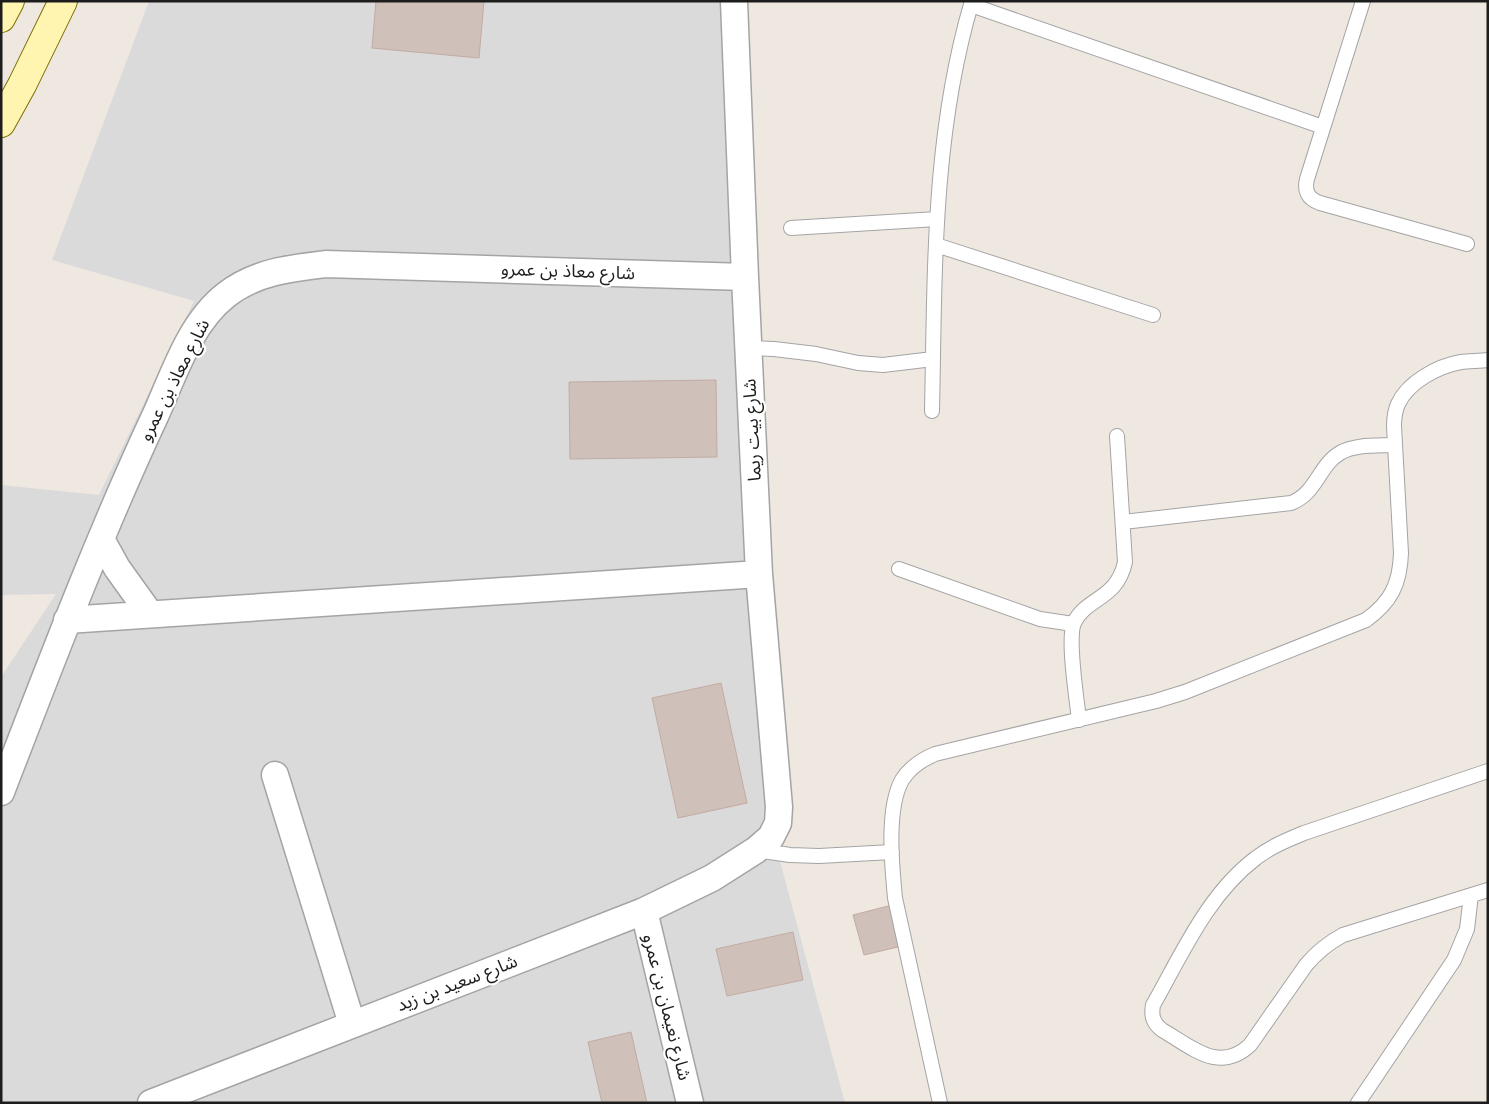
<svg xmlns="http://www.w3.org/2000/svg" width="1489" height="1104" viewBox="0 0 1489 1104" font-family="Raleway,'Noto Sans Arabic',sans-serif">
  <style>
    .residential { fill: #dbdada }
    .building { fill: #cfc0ba; stroke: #c2aba3 }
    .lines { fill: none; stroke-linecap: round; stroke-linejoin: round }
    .lane-casing { stroke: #a4a4a4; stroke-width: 16 }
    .street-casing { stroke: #a4a4a4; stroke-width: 29 }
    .secondary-casing { stroke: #786f00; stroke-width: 30 }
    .lane { stroke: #fff; stroke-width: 14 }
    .street { stroke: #fff; stroke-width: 26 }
    .secondary { stroke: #fff5b0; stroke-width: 28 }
    .labels { text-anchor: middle; stroke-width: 4.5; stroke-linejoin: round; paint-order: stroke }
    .street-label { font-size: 18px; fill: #1d1d1d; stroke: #fff }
  </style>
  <rect width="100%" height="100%" fill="#efe8e1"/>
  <path class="residential" d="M149 1H721L741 407 780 861 845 1103H1V677L56 594 1 595V485L99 495 194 301 52 260Z"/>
  <path class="building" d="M376 1H484L479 58 372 48Z
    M716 380 717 457 570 459 569 382Z
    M721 683 747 803 678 818 652 698Z
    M892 905 902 946 864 955 853 915Z
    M793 932 803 980 727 996 716 949Z
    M631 1032 647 1103H602L588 1042Z"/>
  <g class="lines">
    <g class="lane-casing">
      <path id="lane" d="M1363 1 1307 179C1304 191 1308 199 1320 203L1467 244
        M971 5 1323 127
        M791 228 937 219
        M936 245 1153 315
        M748 348 774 349 816 354 858 363 883 365 933 359
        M932 411C935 272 932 136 972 1
        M1123 522 1291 503C1317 493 1319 465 1340 453 1355 444 1378 446 1395 445
        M899 569 1040 619 1073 624
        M1079 720C1077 700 1067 639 1074 623 1086 597 1117 600 1125 562L1117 436
        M1488 771 1304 833C1287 840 1270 847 1256 858 1208 894 1182 954 1153 1005 1151 1016 1153 1023 1162 1030 1192 1047 1219 1074 1250 1045L1306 965C1317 952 1328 943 1343 935L1488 890
        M756 850 790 855 819 856 892 852
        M940 1103 895 898C892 866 886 809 902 780 910 767 921 760 935 754L1156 701 1185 692 1366 620C1391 602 1400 584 1401 553L1394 426C1394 418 1395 411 1398 404 1408 382 1438 366 1461 362 1469 361 1479 361 1488 360
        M1358 1103 1454 960 1467 929 1471 895"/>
    </g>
    <g class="street-casing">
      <path id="street" d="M101 539 117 568 150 614
        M67 620 759 574
        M275 775 352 1024
        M1 792C50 665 98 538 156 414 174 374 190 323 226 295 255 272 291 268 326 264L745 277
        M644 911 690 1103
        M151 1103 644 911 712 878 756 850 771 837 778 823 779 807 759 574 745 277 734 1"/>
    </g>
    <g class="secondary-casing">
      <path id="secondary" d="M1 18 10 1
        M1 123 22 85 63 1"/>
    </g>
    <use href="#lane" class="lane"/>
    <use href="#street" class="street"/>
    <use href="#secondary" class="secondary"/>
  </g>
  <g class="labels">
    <g class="street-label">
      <text transform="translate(568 271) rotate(2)" y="6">شارع معاذ بن عمرو</text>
      <text transform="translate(174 380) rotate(-63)" y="6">شارع معاذ بن عمرو</text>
      <text transform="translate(752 430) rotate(-93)" y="6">شارع بيت ريما</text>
      <text transform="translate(457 983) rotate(-21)" y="6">شارع سعيد بن زيد</text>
      <text transform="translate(667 1007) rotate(76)" y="6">شارع نعيمان بن عمرو</text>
    </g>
  </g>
  <rect width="1489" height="1104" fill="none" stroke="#1d1d1d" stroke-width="5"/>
</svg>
